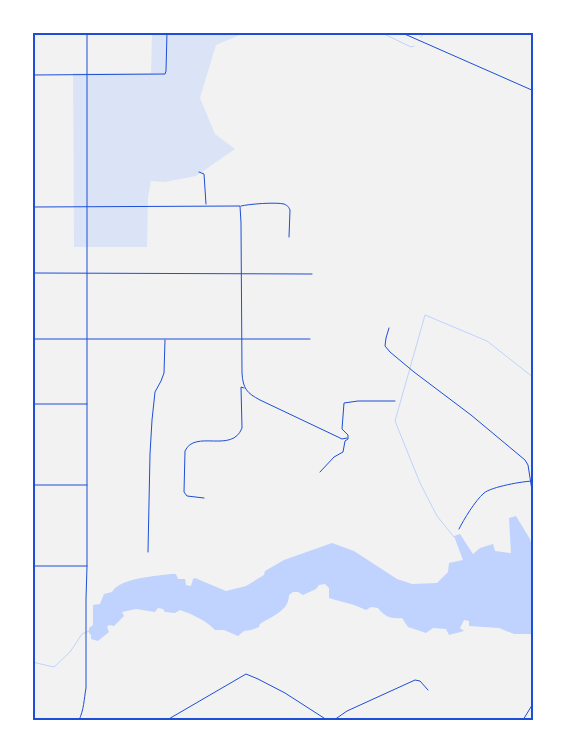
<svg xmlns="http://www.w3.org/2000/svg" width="566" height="753" viewBox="0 0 566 753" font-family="'Fira Sans',sans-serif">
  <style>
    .green { fill: #dbe4f7 }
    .water { fill: #bfd3fe }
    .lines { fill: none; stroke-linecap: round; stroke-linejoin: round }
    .stream { stroke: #bfd3fe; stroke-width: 1 }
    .minor { stroke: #1d4ed8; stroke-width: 1 }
    .neatline { fill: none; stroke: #1d4ed8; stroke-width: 2 }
  </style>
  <rect width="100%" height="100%" fill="#f2f2f2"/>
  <path class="green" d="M152 33H245L216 45 200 98 215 134 235 149 196 176 165 182 151 181 148 197 147 247H74L73 73H151Z"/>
  <path class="water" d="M516 516 530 539 533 549V634H514L499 628 469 626V621L464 620 460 628 464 631 449 635 446 629 433 628 426 633 408 627 402 618C391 619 385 617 378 608L371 607 366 610C354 604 342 602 329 598V588L325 584 319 585 316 589 303 595 298 592H293L289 595C289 611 272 616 260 624L259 627 251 630 244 631 238 636 224 630H215C205 620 194 615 180 610L175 613 165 612 163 609 158 608 155 612 136 609 122 612 124 616 114 626 109 625 107 627 109 632 98 641 91 639V635L89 633V628L93 625V605L100 604 104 594 112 592C120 578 155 576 171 574H176L178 579H185L186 585 191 586 193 579 195 578 226 591 246 586 264 575 265 571 284 560 332 543 354 551 397 579 412 584 437 583 448 572 449 563 463 560 454 536 460 534 473 554 480 548 493 544 495 551 511 553 509 518Z"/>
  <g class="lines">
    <path class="stream" d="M380 32 411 47 414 46
      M421 37 425 32
      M454 537 437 516 420 483 395 421 425 315 487 341 534 378
      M32 662 54 667 70 652 82 634 89 631"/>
    <path class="minor" d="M400 32 534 91
      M32 75 165 74 166 71 167 32
      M199 172 204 174 206 204
      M241 206C249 204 276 202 284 204 288 206 288 206 290 210L289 237
      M32 207 240 206 241 223 242 373C243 389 247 393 260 400L338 437 342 439 347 438
      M32 273 312 274
      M389 328 386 338 385 346 390 352 414 372 471 415 525 460 528 465 534 503
      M32 339H310
      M32 404H87
      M320 472 334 457 343 452 345 441 348 439V435L342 429 344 403 358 401H395
      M32 485H87
      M204 498 187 496 184 492 185 451C195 429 232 454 242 428L241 387 244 388
      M459 529C464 519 475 501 484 493 491 487 523 481 534 481
      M148 552 150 454 152 420 155 392 161 381 164 373 165 340
      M32 566H87
      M79 720C84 710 84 699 86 688V599L87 566V32
      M167 720 246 674 258 679 285 693 327 720
      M334 720 347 711 415 680 420 681 428 690
      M523 720 534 702"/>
  </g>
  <rect width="566" height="753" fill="none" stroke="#ffffff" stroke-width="68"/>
  <rect x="34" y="34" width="498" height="685" class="neatline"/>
</svg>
